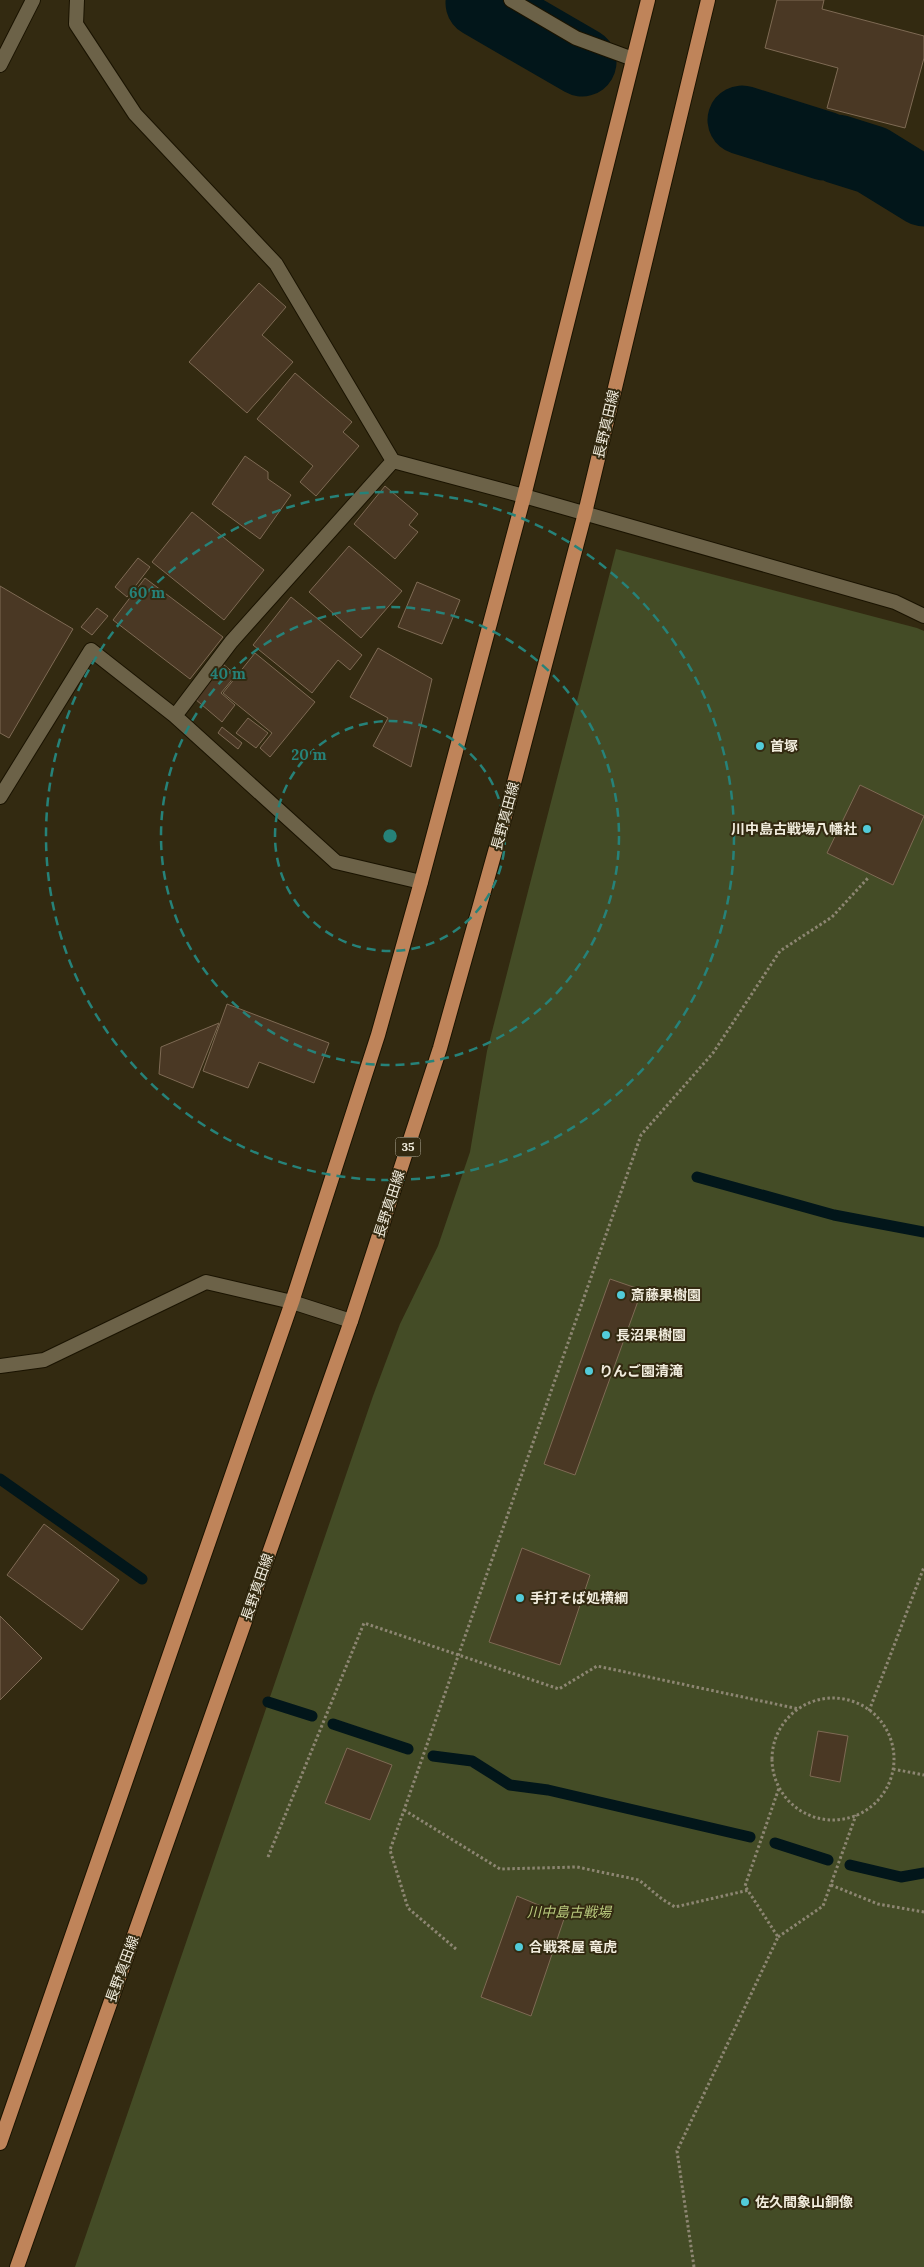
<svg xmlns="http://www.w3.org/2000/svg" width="924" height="2267" viewBox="0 0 924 2267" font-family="Lora,'Noto Sans JP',serif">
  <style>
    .green { fill: #444c26 }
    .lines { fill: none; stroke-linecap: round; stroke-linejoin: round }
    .stream { stroke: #02161a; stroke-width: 11 }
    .river { stroke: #02161a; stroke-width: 69 }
    .building { fill: #4a3824; stroke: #7e6a54 }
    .minor-casing { stroke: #1a1300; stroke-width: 16 }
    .tertiary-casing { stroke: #1a1300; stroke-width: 16 }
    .primary-casing { stroke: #1a1300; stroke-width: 16 }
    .path { stroke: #8d8672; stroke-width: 3; stroke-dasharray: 2.5 2.5; stroke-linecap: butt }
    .minor { stroke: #6c6248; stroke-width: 14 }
    .tertiary { stroke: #6c6248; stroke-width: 14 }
    .primary { stroke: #bf845a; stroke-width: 14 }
    .ring { fill: none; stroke: #268279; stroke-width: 2.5; stroke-dasharray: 9 6 }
    .poi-dot { fill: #52cbd9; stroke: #332a11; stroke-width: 2 }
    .labels { text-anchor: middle; stroke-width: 4; stroke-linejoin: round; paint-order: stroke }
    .shield { fill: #332a11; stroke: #b8b2a0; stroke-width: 1 }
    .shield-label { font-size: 12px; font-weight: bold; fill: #f1ecdd }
    .street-label { font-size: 14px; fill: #f1ecdd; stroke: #332a11 }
    .poi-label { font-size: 14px; font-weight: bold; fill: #f1ecdd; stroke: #332a11; text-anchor: start }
    .park-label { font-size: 14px; font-style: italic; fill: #baca7e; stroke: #332a11 }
    .centre { fill: #268279; stroke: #332a11; stroke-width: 2.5 }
    .ring-label { font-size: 15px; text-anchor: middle; font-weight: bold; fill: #268279; stroke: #332a11; stroke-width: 4; stroke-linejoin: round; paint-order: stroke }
  </style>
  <rect width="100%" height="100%" fill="#332a11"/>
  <path class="green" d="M616 549 917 628 924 631V2267H75L373 1396 400 1324 438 1246 470 1152 487 1051Z"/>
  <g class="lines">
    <path class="stream" d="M697 1177 834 1215 924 1232
      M0 1479 142 1579
      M268 1702 312 1716
      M333 1724 408 1749
      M433 1756 472 1761 510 1785 548 1790 750 1837
      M775 1843 828 1860
      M850 1865 901 1877 924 1873"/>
    <path class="river" d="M480 3 582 62
      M742 120 825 146
      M837 149 872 160 924 192"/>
  </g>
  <path class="building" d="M777 0H824L822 9 924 36V58L905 128 827 108 838 68 765 48Z
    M259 283 286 307 262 335 293 362 247 413 189 362Z
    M295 373 352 422 343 432 359 446 316 496 300 482 313 466 257 419Z
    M245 456 268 472V479L291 495 260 539 212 504Z
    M385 486 418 514 409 525 418 532 395 559 354 524Z
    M192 512 264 570 224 620 152 562Z
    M349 546 402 591 361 638 309 592Z
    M138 558 150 567 127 597 115 587Z
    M145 578 223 637 190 679 113 620Z
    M417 582 460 600 442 644 398 627Z
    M0 586 73 629 9 738 0 733Z
    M291 597 362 655 350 670 338 660 312 693 253 645Z
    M97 608 108 616 92 635 81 627Z
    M378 648 432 679 411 767 373 746 388 718 350 697Z
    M255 653 315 702 270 757 260 748 272 733 223 693Z
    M223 664 236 675 221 693 235 705 222 722 195 699Z
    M248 718 268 733 256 748 236 733Z
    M222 727 242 743 238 749 218 733Z
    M860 785 924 816 893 885 827 853Z
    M227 1004 329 1043 314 1083 259 1062 248 1088 203 1071Z
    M219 1023 193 1088 159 1074 161 1047Z
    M610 1279 642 1290 575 1475 544 1464Z
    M44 1524 119 1580 82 1630 7 1575Z
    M522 1548 590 1575 560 1665 489 1642Z
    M0 1616 42 1658 0 1700Z
    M818 1731 848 1736 840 1782 810 1776Z
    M347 1748 392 1765 370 1820 325 1803Z
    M517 1896 565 1916 531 2016 481 1997Z"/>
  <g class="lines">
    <g class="minor-casing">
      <path id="minor" d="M77 0 76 24 135 114 276 264 393 461 524 496
        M511 0 576 38 633 59
        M0 65 33 0
        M175 716 231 642 393 461
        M0 797 91 650 175 716 336 862 421 882
        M0 1366 44 1360 206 1282 292 1302 351 1321"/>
    </g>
    <g class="tertiary-casing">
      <path id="tertiary" d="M524 496 895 602 924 616"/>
    </g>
    <g class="primary-casing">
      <path id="primary" d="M0 2143 292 1302 378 1035 421 882 524 496 648 0
        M17 2267 351 1321 440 1048 510 798 585 513 708 0"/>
    </g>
    <path class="path" d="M772 1759a61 61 0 1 1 122 0a61 61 0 1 1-122 0Z
      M869 1711 924 1567
      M893 1769 924 1775
      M404 1810 500 1869 577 1867 639 1880 662 1899 675 1907 749 1890
      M268 1857 364 1623 559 1689 597 1666 799 1709
      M831 1885 878 1904 924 1912
      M778 1937 823 1906 856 1815
      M456 1949 408 1908 390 1850 641 1135 713 1053 780 951 832 917 868 878
      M694 2267 677 2151 778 1937 745 1886 779 1788"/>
    <use href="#minor" class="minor"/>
    <use href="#tertiary" class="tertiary"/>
    <use href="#primary" class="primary"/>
  </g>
  <g class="ring">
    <circle cx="390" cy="836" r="115"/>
    <circle cx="390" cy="836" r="229"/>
    <circle cx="390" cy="836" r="344"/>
  </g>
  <g class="poi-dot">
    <circle cx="760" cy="746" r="5"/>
    <circle cx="867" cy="829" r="5"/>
    <circle cx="621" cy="1295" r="5"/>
    <circle cx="606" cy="1335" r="5"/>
    <circle cx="589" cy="1371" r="5"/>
    <circle cx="520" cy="1598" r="5"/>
    <circle cx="519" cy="1947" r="5"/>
    <circle cx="745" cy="2202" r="5"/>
  </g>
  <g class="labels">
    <rect class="shield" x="395.5" y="1137.5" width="25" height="19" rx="4"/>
    <g class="shield-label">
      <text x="408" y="1151">35</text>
    </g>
    <g class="street-label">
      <text transform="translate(606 424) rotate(-77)" y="5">長野真田線</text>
      <text transform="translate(505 816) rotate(-75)" y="5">長野真田線</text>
      <text transform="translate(389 1204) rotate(-72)" y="5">長野真田線</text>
      <text transform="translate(257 1587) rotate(-71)" y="5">長野真田線</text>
      <text transform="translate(122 1969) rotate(-70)" y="5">長野真田線</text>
    </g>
    <g class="poi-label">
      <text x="770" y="751">首塚</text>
      <text x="857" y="834" text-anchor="end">川中島古戦場八幡社</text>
      <text x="631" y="1300">斎藤果樹園</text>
      <text x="616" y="1340">長沼果樹園</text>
      <text x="599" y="1376">りんご園清滝</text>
      <text x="530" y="1603">手打そば処横綱</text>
      <text x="529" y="1952">合戦茶屋 竜虎</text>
      <text x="755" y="2207">佐久間象山銅像</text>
    </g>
    <g class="park-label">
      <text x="569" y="1917">川中島古戦場</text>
    </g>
  </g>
  <circle cx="390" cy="836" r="8" class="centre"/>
  <g class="ring-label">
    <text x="147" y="598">60 m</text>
    <text x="228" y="679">40 m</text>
    <text x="309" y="760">20 m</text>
  </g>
</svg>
